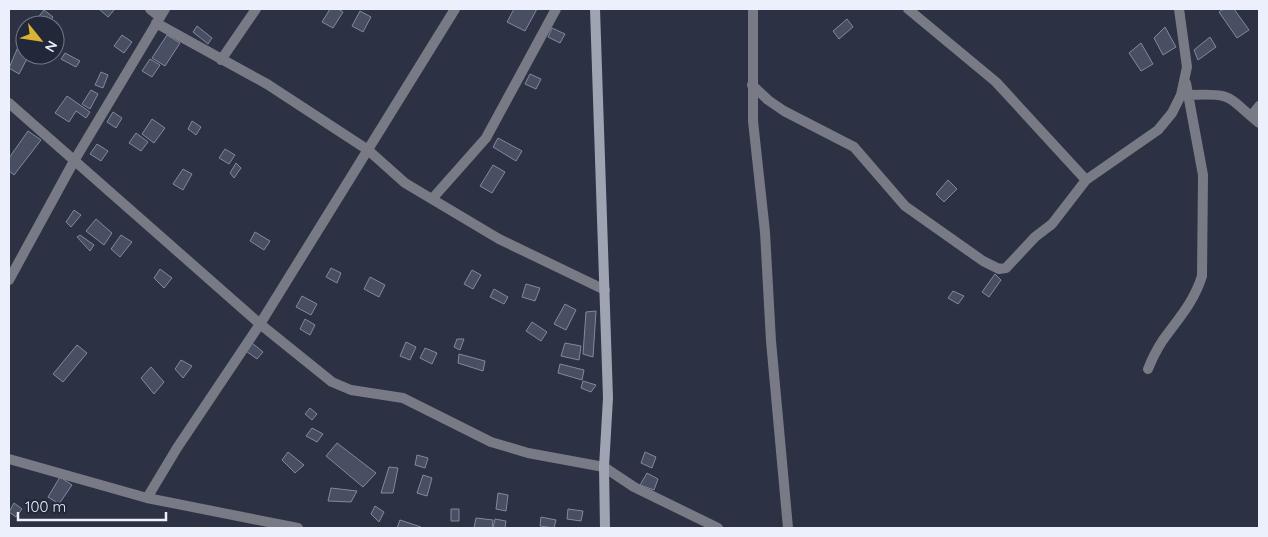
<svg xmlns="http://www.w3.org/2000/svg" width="1268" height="537" viewBox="0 0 1268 537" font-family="Quicksand,sans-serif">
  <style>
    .building { fill: #494f62; stroke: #82899f }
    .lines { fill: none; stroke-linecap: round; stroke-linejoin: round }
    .street { stroke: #787b85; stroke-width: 10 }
    .secondary { stroke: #9fa4b3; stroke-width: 10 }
  </style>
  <rect width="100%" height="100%" fill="#2c3243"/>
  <path class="building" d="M99 9H115L108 17Z
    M330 9H338L343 12 333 28 322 22Z
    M514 9H537L525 31 507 22Z
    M1223 9H1234L1249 30 1237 38 1219 12Z
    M44 10 53 17 47 25H32Z
    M360 11 371 17 363 32 352 26Z
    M847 19 853 27 839 39 833 31Z
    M197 26 212 38 208 44 193 32Z
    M1165 27 1176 47 1163 55 1154 38Z
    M552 28 565 34 560 43 548 37Z
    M122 35 132 42 124 53 114 46Z
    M167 35 180 43 165 66 152 58Z
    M1210 37 1216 47 1198 60 1194 50Z
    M1141 43 1153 64 1141 71 1129 53Z
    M18 47 25 51V55H29L19 74 9 68Z
    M65 53 80 61 76 67 61 59Z
    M150 59 160 65 152 77 142 71Z
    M101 72 108 75 103 88 95 85Z
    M530 74 541 79 536 89 525 84Z
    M91 90 98 94 90 109 82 104Z
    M67 96 90 112 86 118 76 111 69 122 55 113Z
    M113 112 122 118 116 128 107 122Z
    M152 119 165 128 154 143 142 134Z
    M192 121 201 127 196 135 188 129Z
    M28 131 41 140 14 175 9 171V158Z
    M136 133 148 142 141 151 129 143Z
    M498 138 522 151 516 161 493 147Z
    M97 144 108 151 101 161 90 154Z
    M225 149 235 155 229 164 219 158Z
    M236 163 241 168 234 178 230 173Z
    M493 165 505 172 492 193 480 186Z
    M183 169 192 174 183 190 173 184Z
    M948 180 957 189 944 202 936 194Z
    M74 210 81 215 71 227 66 222Z
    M96 219 112 233 104 245 86 231Z
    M255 232 270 241 264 250 250 241Z
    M80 235 94 245 90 251 77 237Z
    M121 235 132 242 120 257 111 249Z
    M331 268 341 273 337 283 326 277Z
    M160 269 172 278 164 288 154 278Z
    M472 270 481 275 473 289 464 284Z
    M995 274 1001 280 989 297 982 292Z
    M370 277 385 285 379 297 364 289Z
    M526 284 540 288 535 301 522 297Z
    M494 289 508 297 504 304 490 297Z
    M953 291 964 296 958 304 948 298Z
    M302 296 317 304 311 315 296 307Z
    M565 304 576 310 566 330 554 324Z
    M596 311 593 357 583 354 586 312Z
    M305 319 315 325 310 335 300 329Z
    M532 322 547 332 541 341 526 331Z
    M457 339H464L460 350 454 347Z
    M406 342 416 347 410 360 400 356Z
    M252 343 263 352 257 359 246 351Z
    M565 343 581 346 579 360 561 356Z
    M77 345 87 353 63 382 53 374Z
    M425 348 437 353 432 364 420 358Z
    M459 354 485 361 483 371 458 363Z
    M181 360 192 366 183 378 175 369Z
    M560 364 584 370 582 380 558 373Z
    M151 367 164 382 154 394 141 378Z
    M583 381 596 385 591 392 581 388Z
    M310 408 317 414 312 420 305 414Z
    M312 428 323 434 317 442 306 436Z
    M337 443 376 473 363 487 326 456Z
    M288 452 304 465 295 473 282 460Z
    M645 452 656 457 652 468 641 463Z
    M417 455 428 458 425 468 415 465Z
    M389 467 398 468 393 493H381Z
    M647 473 658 479 654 490 640 485Z
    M423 475 432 478 427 496 417 493Z
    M60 477 72 485 59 504 48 497Z
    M331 488 357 491 351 502 328 501Z
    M498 493 508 495 506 511 496 509Z
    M14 503 22 509 16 517 9 512Z
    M375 506 384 512 379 522 371 514Z
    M451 509H459V521H451Z
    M568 509 583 511 581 521 567 519Z
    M541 517 556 520 554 528 540 526Z
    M476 518 493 520 492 528H474Z
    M495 519 506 521 505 528H493Z
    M400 520 421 527 420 528H397Z"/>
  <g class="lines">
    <path class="street" d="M150 9 160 17
      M753 9V121L765 232 771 341 788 528
      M908 9 996 82 1086 180
      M156 23 267 84 368 150 405 183 499 239 605 290
      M221 60 256 9
      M752 85 768 100 784 111 854 147 905 206 983 261 999 269 1006 268 1035 237 1052 224 1086 180 1158 130 1172 113 1181 95 1187 67 1179 9
      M1189 95C1234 93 1226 96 1259 123
      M9 103 260 324 332 382 351 390 403 398 491 442 528 453 604 467 634 487 718 528
      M1251 116 1259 106
      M432 199 486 138 556 9
      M9 280 74 161 165 9
      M1148 369C1152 359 1157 349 1163 340 1178 319 1194 302 1202 276L1203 175 1186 83
      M9 459 147 498 298 528
      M147 498 177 448 260 324 455 9"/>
    <path class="secondary" d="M595 9 608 398 604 467 605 528"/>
  </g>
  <rect width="1268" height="537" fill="none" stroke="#ecf0fc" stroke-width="20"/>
  <g transform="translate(40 40) rotate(120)"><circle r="24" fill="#222839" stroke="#737887"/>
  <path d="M0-4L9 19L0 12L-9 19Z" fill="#dab333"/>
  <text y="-8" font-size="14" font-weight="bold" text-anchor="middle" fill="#ecf0fc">N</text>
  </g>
  <path d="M18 512v8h148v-8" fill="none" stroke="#ecf0fc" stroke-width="2.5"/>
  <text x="25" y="512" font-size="15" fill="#ecf0fc" stroke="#222839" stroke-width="4" paint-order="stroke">100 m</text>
</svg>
